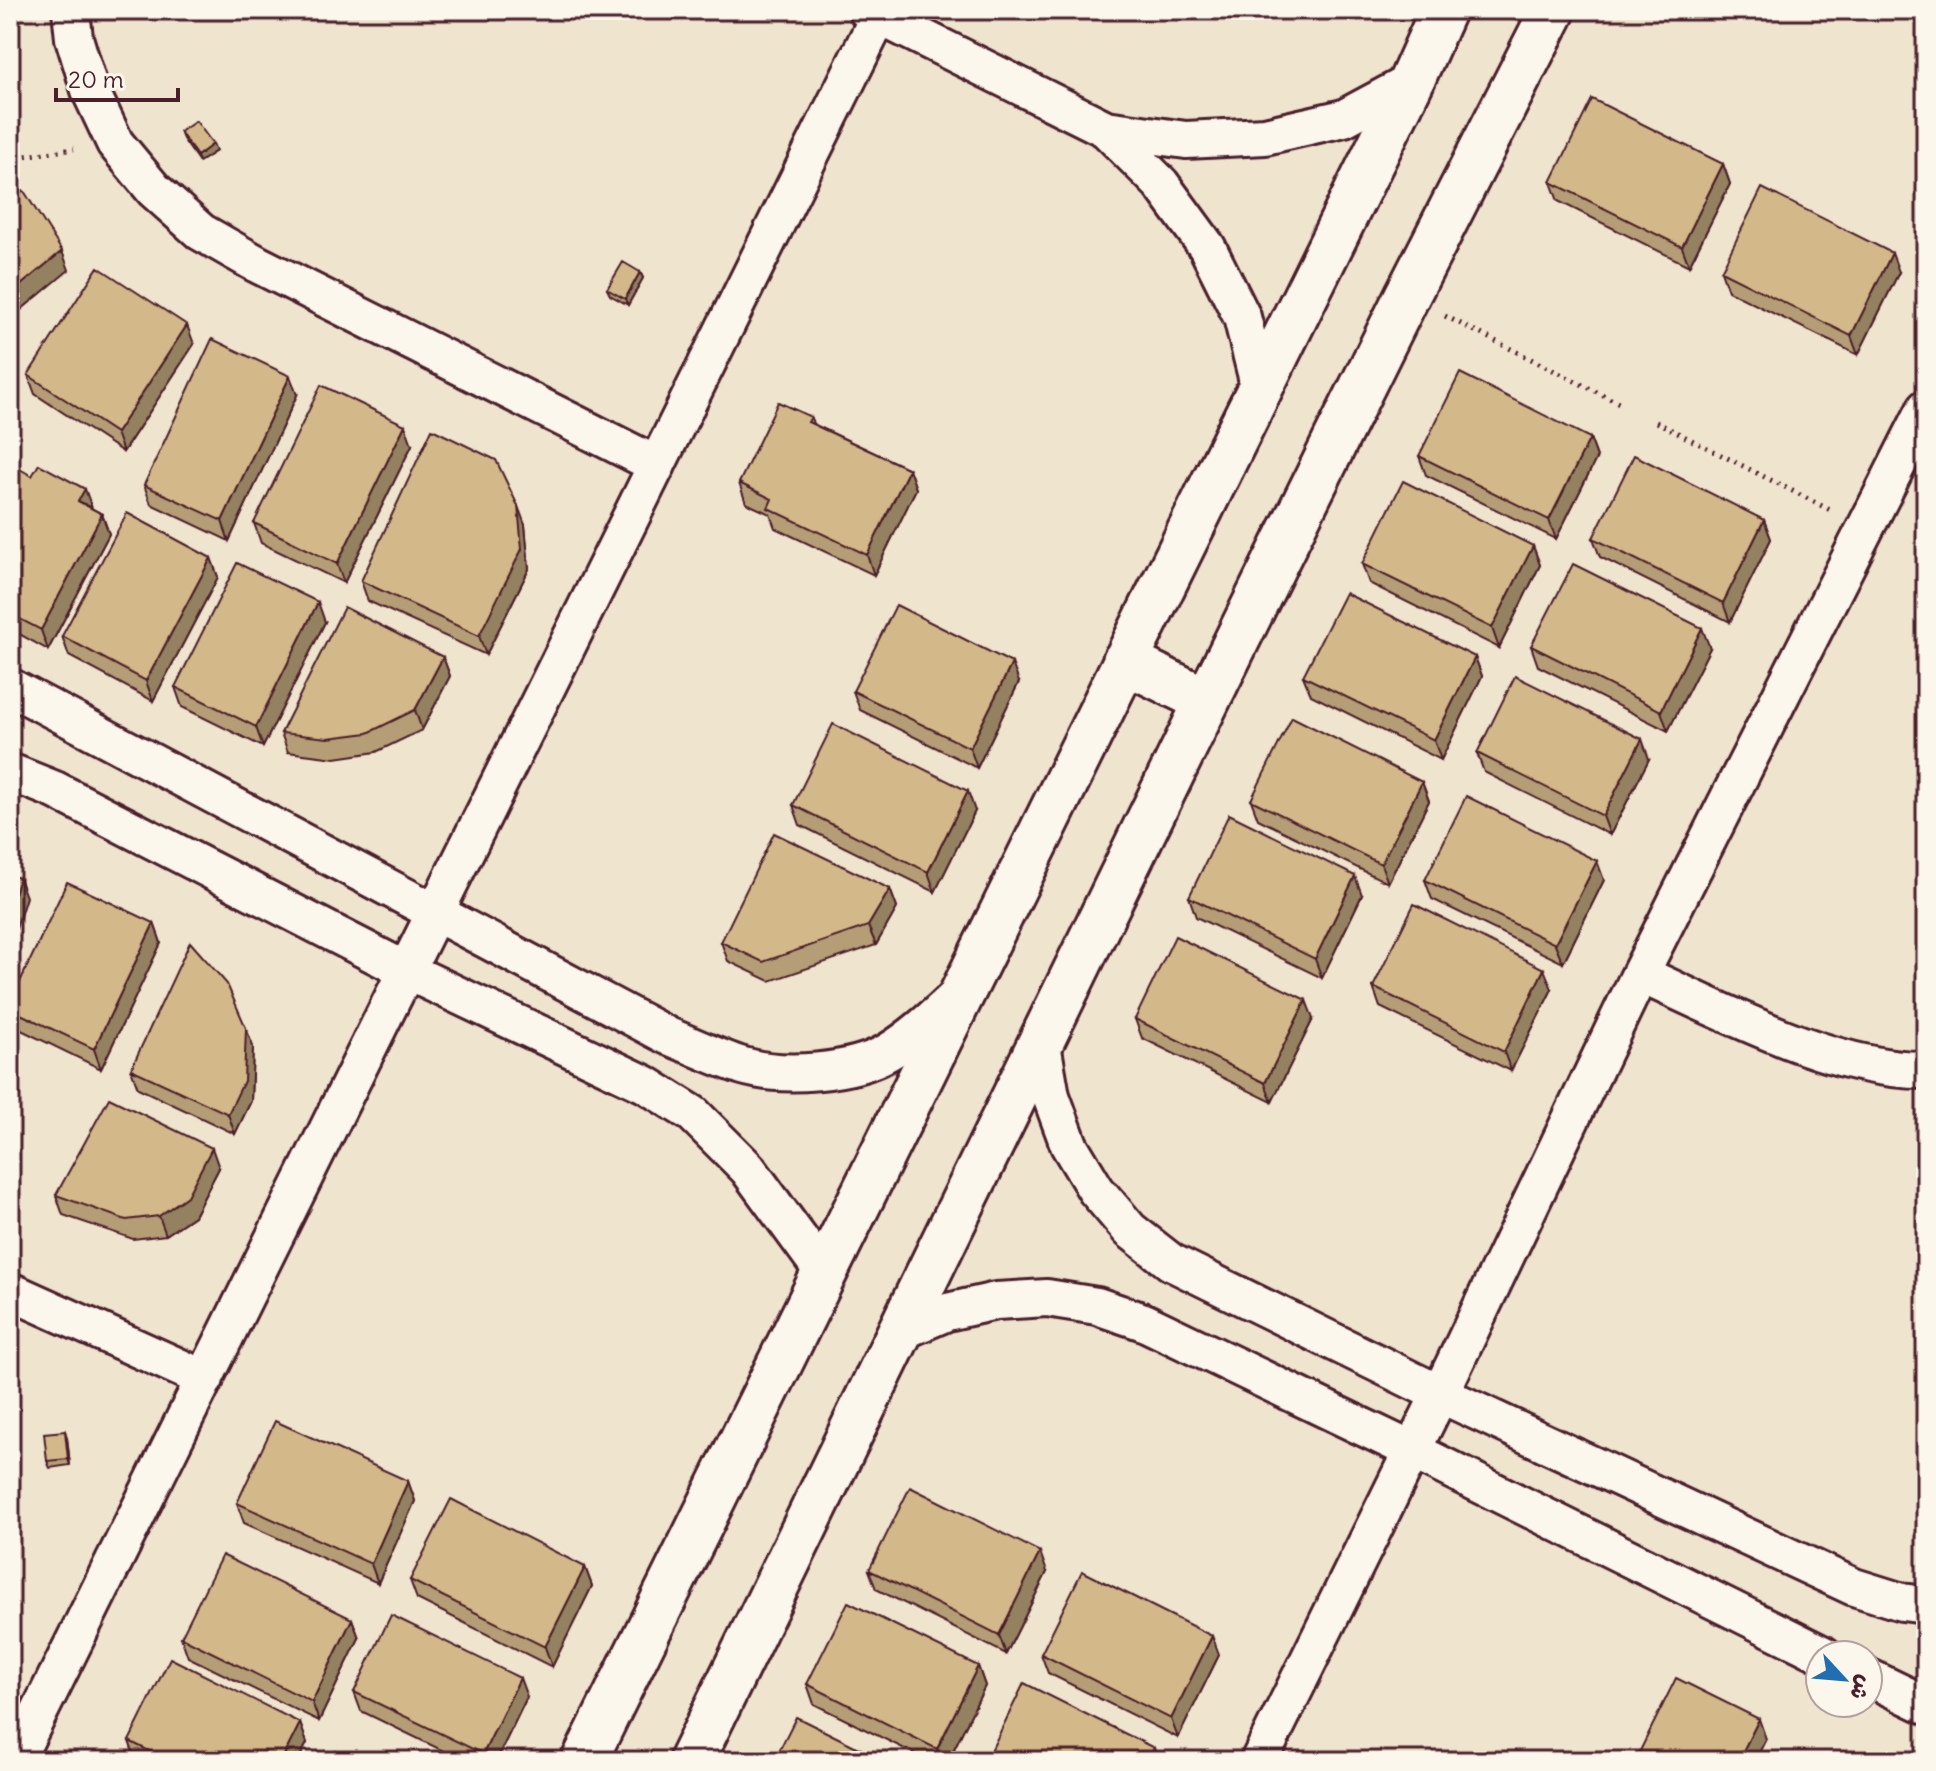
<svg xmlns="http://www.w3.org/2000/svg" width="1936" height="1771" viewBox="0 0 1936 1771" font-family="Delius,'Playpen Sans Arabic',sans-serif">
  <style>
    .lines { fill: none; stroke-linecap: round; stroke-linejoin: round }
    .minor-casing { stroke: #4a1f2b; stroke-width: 42 }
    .tertiary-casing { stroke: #4a1f2b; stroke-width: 50 }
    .path { stroke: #4a1f2b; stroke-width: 5; stroke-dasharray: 2 6; stroke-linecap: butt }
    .minor { stroke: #fbf7ec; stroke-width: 36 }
    .tertiary { stroke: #fbf7ec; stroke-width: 44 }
    .wall { fill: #b59e76; stroke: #4a1f2b; stroke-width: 2 }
    .shaded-wall { fill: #948160; stroke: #4a1f2b; stroke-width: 2 }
    .building { fill: #d3b889; stroke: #4a1f2b; stroke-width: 2 }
  </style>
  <rect width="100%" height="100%" fill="#efe4ce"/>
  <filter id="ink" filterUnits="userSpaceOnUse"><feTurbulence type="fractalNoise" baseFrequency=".0125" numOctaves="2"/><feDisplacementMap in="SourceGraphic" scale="16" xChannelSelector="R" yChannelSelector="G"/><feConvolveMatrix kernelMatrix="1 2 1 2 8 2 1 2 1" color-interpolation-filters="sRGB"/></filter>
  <g filter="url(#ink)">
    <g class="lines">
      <g class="minor-casing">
        <path id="minor" d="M71 10 74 38 90 90 115 143 154 190 201 232 257 264 657 465
          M867 10 1106 129 1186 140 1265 136 1344 118 1411 82
          M1106 129 1161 184 1207 247 1242 317 1260 389
          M10 687 668 1036C693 1046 718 1058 743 1066 783 1078 852 1073 888 1052 913 1037 934 1017 956 997
          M10 772 55 790 407 971 645 1084 693 1114 748 1169 824 1273
          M1640 974C1722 1011 1836 1072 1926 1070
          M1042 1044 1051 1096 1069 1145 1096 1190 1130 1230 1171 1262 1440 1394 1854 1587 1902 1602 1926 1605
          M10 1291 205 1379
          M900 1332 947 1312 996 1301 1047 1298 1097 1306 1144 1322 1411 1450 1824 1655
          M1868 1677 1926 1705
          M15 1761 882 10
          M1259 1761 1440 1394 1640 974 1926 408"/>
      </g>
      <g class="tertiary-casing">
        <path id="tertiary" d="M1125 661 1207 701
          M584 1761 1411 82 1443 10
          M691 1761 1207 701 1407 296 1553 10"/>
      </g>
      <path class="path" d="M10 158 74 149
        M1445 316 1623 405
        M1656 422 1832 511"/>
      <use href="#minor" class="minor"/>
      <use href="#tertiary" class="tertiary"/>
    </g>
    <path class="wall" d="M180 132 213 144 216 151 199 162 183 139Z
      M1723 164 1730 184 1689 266 1558 201 1551 182Z
      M1721 271 1899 272 1858 355 1728 291Z
      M640 272 643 278 628 305 610 295 607 289Z
      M194 344 123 452 35 394 28 375Z
      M297 395 229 541 151 504 144 485Z
      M811 417 813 424 909 469 916 489 874 575 775 528 770 514 746 503 739 483Z
      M1590 438 1597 457 1556 539 1426 475 1419 456Z
      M412 445 344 583 261 543 254 523Z
      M10 465 102 514 109 534 48 650 10 629Z
      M1764 520 1771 539 1730 622 1600 557 1593 538Z
      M525 525 529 569 486 655 368 601 361 581Z
      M1533 546 1540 565 1499 648 1369 583 1362 564Z
      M1926 557V577L1922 575 1920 569Z
      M211 558 218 577 153 701 69 656 62 636Z
      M325 622 263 747 182 707 175 687Z
      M1531 646 1710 648 1668 731 1538 666Z
      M443 657 450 676 422 730 376 752 335 758 288 752 281 733Z
      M1475 657 1482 676 1441 760 1311 695 1303 676Z
      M1019 682 977 768 860 710 853 691Z
      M1477 753 1649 759 1610 835 1484 772Z
      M1422 782 1429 801 1388 883 1258 819 1251 800Z
      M793 805 975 811 935 892 800 825Z
      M1425 880H1604L1563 963 1432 899Z
      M890 889 897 908 876 945 770 981 728 961 721 942Z
      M1362 895 1322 978 1196 917 1189 897Z
      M154 923 161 943 101 1069 15 1027 10 1014V1003Z
      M1373 987 1552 989 1511 1071 1380 1007Z
      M1135 1019H1313L1272 1102 1142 1038Z
      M246 1028 253 1047 251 1101 235 1134 138 1088 131 1069Z
      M219 1168 194 1216 166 1235 133 1239 63 1215 56 1195Z
      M65 1431 67 1438 70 1465 50 1468 47 1461Z
      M408 1481 415 1501 378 1583 244 1523 237 1503Z
      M585 1567 592 1586 552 1667 417 1599 410 1580Z
      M869 1570 1047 1572 1006 1654 876 1589Z
      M352 1619 359 1638 319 1721 188 1657 181 1637Z
      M1212 1636 1219 1655 1178 1738 1048 1673 1041 1654Z
      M978 1666 985 1686 948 1761H929L814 1704 807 1684Z
      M354 1692 527 1697 496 1761H464L361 1711Z
      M300 1723 307 1743 298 1761H136L129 1741Z"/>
    <path class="shaded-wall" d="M213 144 216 151 199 162 197 156Z
      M1723 164 1730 184 1689 266 1682 247Z
      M62 251 69 270 10 319V294Z
      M1892 253 1899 272 1858 355 1851 336Z
      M640 272 643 278 628 305 625 299Z
      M187 325 194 344 123 452 116 433Z
      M290 376 297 395 229 541 222 521Z
      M405 425 412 445 344 583 337 564Z
      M1590 438 1597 457 1556 539 1549 520Z
      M909 469 916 489 874 575 867 555Z
      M85 489 92 508 78 501Z
      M518 506 525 525 529 569 486 655 479 636Z
      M102 514 109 534 48 650 41 630Z
      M1764 520 1771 539 1730 622 1723 603Z
      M1533 546 1540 565 1499 648 1492 628Z
      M211 558 218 577 153 701 146 681Z
      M318 602 325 622 263 747 256 727Z
      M1702 628 1710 648 1668 731 1661 711Z
      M443 657 450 676 422 730 415 710Z
      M1475 657 1482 676 1441 760 1434 740Z
      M1012 663 1019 682 977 768 970 748Z
      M1642 739 1649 759 1610 835 1603 816Z
      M1422 782 1429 801 1388 883 1381 864Z
      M968 791 975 811 935 892 928 872Z
      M1597 861 1604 880 1563 963 1555 944Z
      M1355 876 1362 895 1322 978 1315 959Z
      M19 878 26 897 10 948V906Z
      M890 889 897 908 876 945 868 926Z
      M154 923 161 943 101 1069 94 1049Z
      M1544 969 1552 989 1511 1071 1504 1052Z
      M1306 1000 1313 1019 1272 1102 1265 1083Z
      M246 1028 253 1047 251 1101 235 1134 228 1114Z
      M212 1148 219 1168 194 1216 166 1235 159 1216Z
      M65 1431 67 1438 70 1465 68 1459Z
      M408 1481 415 1501 378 1583 371 1564Z
      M1040 1552 1047 1572 1006 1654 999 1635Z
      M585 1567 592 1586 552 1667 545 1647Z
      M352 1619 359 1638 319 1721 312 1702Z
      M1212 1636 1219 1655 1178 1738 1171 1719Z
      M978 1666 985 1686 948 1761H941L937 1749Z
      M520 1678 527 1697 496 1761H485L483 1754Z
      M1759 1719 1766 1739 1755 1761H1738Z
      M300 1723 307 1743 298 1761H281Z
      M1154 1748 1159 1761H1148Z"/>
    <path class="building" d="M1592 99 1723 164 1682 247 1551 182Z
      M196 121 213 144 197 156 180 132Z
      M1762 188 1892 253 1851 336 1721 271Z
      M24 191 62 251 10 294V193Z
      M623 262 640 272 625 299 607 289Z
      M98 267 187 325 116 433 28 375Z
      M212 339 290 376 222 521 144 485Z
      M1460 373 1590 438 1549 520 1419 456Z
      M321 385 405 425 337 564 254 523Z
      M778 402 811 417 808 422 909 469 867 555 768 508 772 499 739 483Z
      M432 429 496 460 518 506 522 549 479 636 361 581Z
      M1634 455 1764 520 1723 603 1593 538Z
      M11 464 32 476 39 464 85 489 78 501 102 514 41 630 10 614Z
      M1403 481 1533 546 1492 628 1362 564Z
      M127 513 211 558 146 681 62 636Z
      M1926 557V572L1920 569Z
      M237 563 318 602 256 727 175 687Z
      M1573 564 1702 628 1661 711 1531 646Z
      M1345 593 1475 657 1434 740 1303 676Z
      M896 605 1012 663 970 748 853 691Z
      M344 607 443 657 415 710 368 733 328 738 281 733Z
      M1515 676 1642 739 1603 816 1477 753Z
      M1292 717 1422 782 1381 864 1251 800Z
      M833 724 968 791 928 872 793 805Z
      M1466 796 1597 861 1555 944 1425 880Z
      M1229 814 1355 876 1315 959 1189 897Z
      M774 833 890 889 868 926 763 962 721 942Z
      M10 875 19 878 10 906Z
      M67 882 154 923 94 1049 10 1009V1003Z
      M1414 904 1544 969 1504 1052 1373 987Z
      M1175 936 1306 1000 1265 1083 1135 1019Z
      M190 942 227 984 246 1028 244 1081 228 1114 131 1069Z
      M109 1098 212 1148 187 1196 159 1216 126 1220 56 1195Z
      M275 1421 408 1481 371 1564 237 1503Z
      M65 1431 68 1459 47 1461 44 1433Z
      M910 1487 1040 1552 999 1635 869 1570Z
      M451 1499 585 1567 545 1647 410 1580Z
      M222 1555 352 1619 312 1702 181 1637Z
      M1082 1571 1212 1636 1171 1719 1041 1654Z
      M848 1602 978 1666 937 1749 807 1684Z
      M391 1615 520 1678 483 1754 354 1692Z
      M170 1658 300 1723 281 1761H169L129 1741Z
      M1676 1678 1759 1719 1738 1761H1635Z
      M1024 1683 1154 1748 1148 1761H986Z
      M796 1717 885 1761H774Z
      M336 1751 357 1761H331Z"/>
  </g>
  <rect width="1936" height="1771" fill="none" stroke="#fbf7ec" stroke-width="40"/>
  <rect x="20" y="20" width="1896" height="1731" fill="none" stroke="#4a1f2b" stroke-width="3" filter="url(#ink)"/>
  <g transform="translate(1844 1679) rotate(116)"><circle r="38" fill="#fbf7ec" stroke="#b4a19f" stroke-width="2"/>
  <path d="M0-6L14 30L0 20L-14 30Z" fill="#1f6fb2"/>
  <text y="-12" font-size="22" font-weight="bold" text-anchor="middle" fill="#4a1f2b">ش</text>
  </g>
  <path d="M56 88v12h122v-12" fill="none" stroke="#4a1f2b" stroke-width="4"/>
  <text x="68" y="88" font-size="24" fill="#4a1f2b" stroke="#fbf7ec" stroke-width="6" paint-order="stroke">20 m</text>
</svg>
